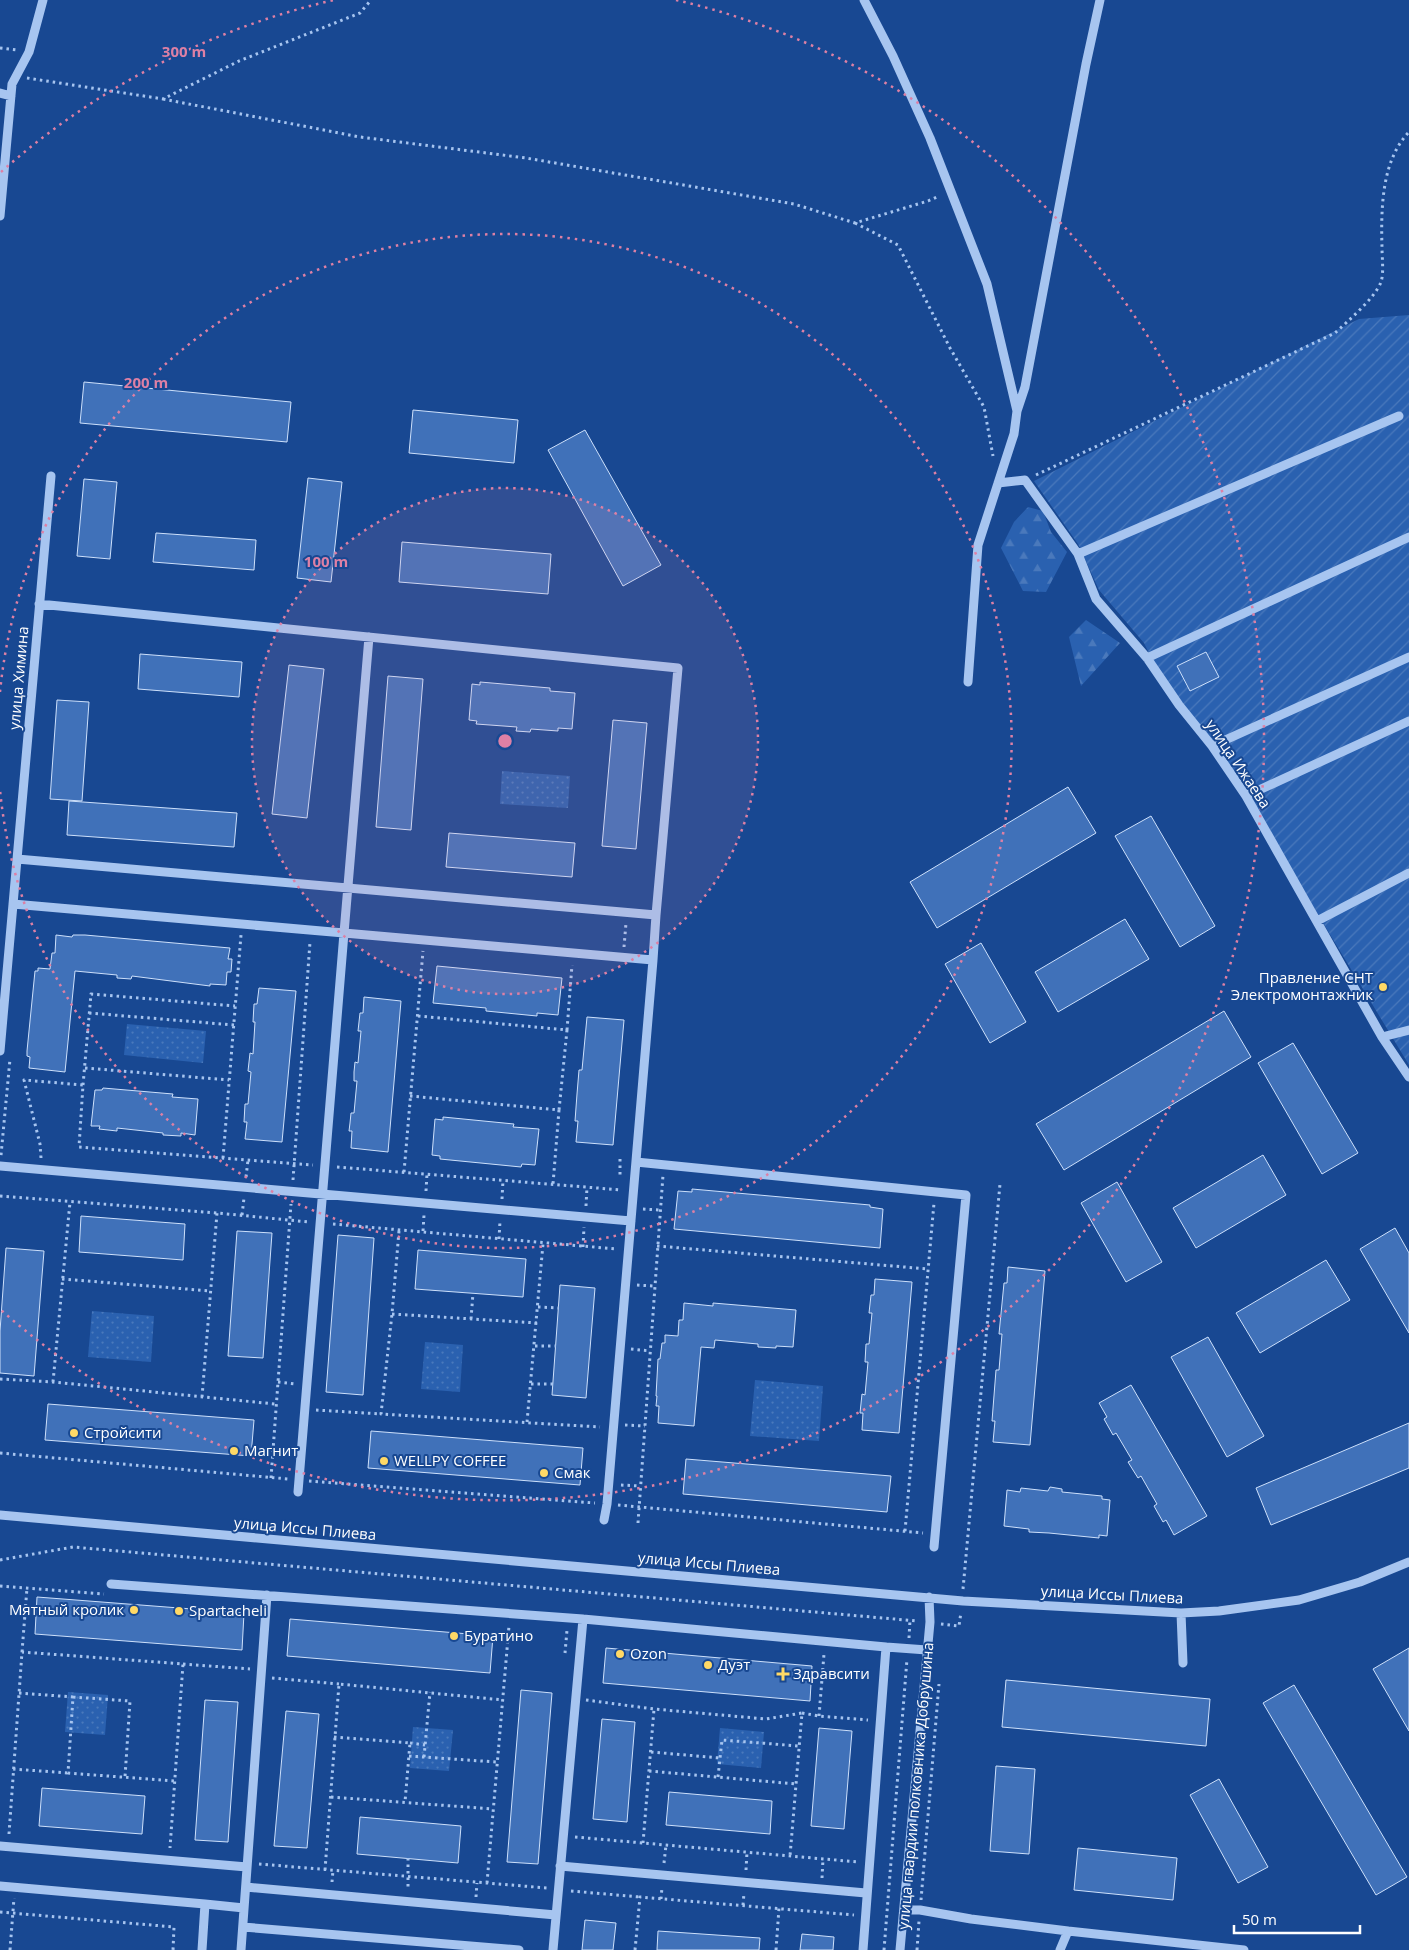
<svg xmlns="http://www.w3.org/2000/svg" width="1409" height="1950" viewBox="0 0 1409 1950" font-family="'Open Sans',sans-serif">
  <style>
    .grass { fill: url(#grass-dots) }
    .forest { fill: url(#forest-firs) }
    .garden { fill: url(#garden-furrows) }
    .building { fill: #4071b9; stroke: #cde0fb }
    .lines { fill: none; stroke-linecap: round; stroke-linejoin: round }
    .path { stroke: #a7c5f0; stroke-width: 3; stroke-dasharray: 2.5 4; stroke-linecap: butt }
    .minor { stroke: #a7c5f0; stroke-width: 9 }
    .ring { fill: none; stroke: #dd80a5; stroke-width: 2.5; stroke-dasharray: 2.5 5 }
    .poi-dot { fill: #ffd966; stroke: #184892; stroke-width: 2 }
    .labels { text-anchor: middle; stroke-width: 4; stroke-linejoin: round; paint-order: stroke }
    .street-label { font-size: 15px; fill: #fff; stroke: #184892 }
    .poi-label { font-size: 15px; fill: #fff; stroke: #184892; text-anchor: start }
    .centre { fill: #dd80a5; stroke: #184892; stroke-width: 2.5 }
    .ring-label { font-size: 15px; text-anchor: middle; font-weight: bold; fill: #dd80a5; stroke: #184892; stroke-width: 4; stroke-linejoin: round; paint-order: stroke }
  </style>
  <defs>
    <pattern id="grass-dots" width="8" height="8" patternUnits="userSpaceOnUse" patternTransform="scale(1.25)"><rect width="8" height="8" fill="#2a61b0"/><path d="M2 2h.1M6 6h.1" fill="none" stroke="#4a79bc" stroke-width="1.8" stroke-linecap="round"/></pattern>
    <pattern id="forest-firs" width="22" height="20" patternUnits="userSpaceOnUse" patternTransform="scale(1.25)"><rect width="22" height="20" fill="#2a61b0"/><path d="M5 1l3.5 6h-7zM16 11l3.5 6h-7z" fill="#4a79bc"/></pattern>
    <pattern id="garden-furrows" width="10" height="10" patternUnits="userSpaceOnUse" patternTransform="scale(1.25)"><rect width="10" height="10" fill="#2a61b0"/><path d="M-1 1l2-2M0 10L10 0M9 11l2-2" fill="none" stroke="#4a79bc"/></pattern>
  </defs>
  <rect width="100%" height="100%" fill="#184892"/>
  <path class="grass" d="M502 771 570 776 568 808 500 804Z
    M127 1024 206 1031 203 1063 124 1055Z
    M92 1311 154 1316 151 1362 88 1357Z
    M425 1342 463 1345 460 1392 421 1389Z
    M755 1380 823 1386 819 1441 750 1436Z
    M68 1692 108 1695 105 1735 65 1732Z
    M413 1727 453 1730 449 1771 410 1768Z
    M720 1728 764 1732 761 1768 717 1764Z"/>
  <path class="forest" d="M1028 507 1043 511 1051 532 1067 552 1046 592 1023 591 1001 548 1014 522Z
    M1086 620 1120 643 1081 686 1069 637Z"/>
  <path class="garden" d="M1409 315V1065L1317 913 1247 791 1158 671 1144 643 1099 590 1078 544 1034 481 1359 319Z"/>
  <path class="building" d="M84 382 291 402 287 442 80 423Z
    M413 410 518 420 514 463 409 453Z
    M585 430 661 565 623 586 548 450Z
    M308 478 342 482 331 582 297 578Z
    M84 479 117 482 110 559 77 556Z
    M156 533 256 540 254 570 153 562Z
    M402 542 551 554 548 594 399 582Z
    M1206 652 1219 677 1190 691 1177 666Z
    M140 654 242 662 239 697 138 689Z
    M289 665 324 669 307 818 272 814Z
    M388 676 423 679 411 830 376 827Z
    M480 682 550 688V691L575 693 572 729 558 728V731L531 729 530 732 516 731 517 727 476 724 477 721 469 720 472 684 480 685Z
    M57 700 89 702 82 801 50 799Z
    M613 720 647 723 636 849 602 846Z
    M1068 787 1096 833 937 928 910 882Z
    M69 801 237 813 234 847 67 835Z
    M1151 816 1215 926 1180 947 1115 836Z
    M449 833 575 843 572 877 446 867Z
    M1125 919 1149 959 1058 1012 1035 972Z
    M56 935 72 937 73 935H85L230 948 228 959H232L231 972H227L226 985 210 984V986L132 976 131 979 117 978V975L75 971 65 1072 29 1068 30 1057 27 1056V1051L35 971H38V968L50 969 52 953H55Z
    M981 943 1026 1022 990 1043 945 964Z
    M437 966 562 978 558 1015 537 1013V1016L486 1011V1008L433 1003Z
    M259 988 296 991 282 1142 245 1139 247 1122H244L245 1104H248L251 1072 248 1071 250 1053 253 1054 255 1022H253L254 1004H257Z
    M364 997 401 1001 388 1152 351 1148 352 1131H349L350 1123 351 1113H354L357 1081H354V1072L355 1062 358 1063 361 1031H358L360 1013H363Z
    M1224 1011 1251 1057 1064 1170 1036 1124Z
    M587 1017 624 1020 613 1145 576 1142 578 1121H575L577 1094 579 1070H582Z
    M1293 1043 1358 1153 1322 1174 1258 1063Z
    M103 1088 173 1094 172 1097 198 1099 195 1135 181 1133V1136L163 1135V1133L117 1128V1131L99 1129 100 1126H91L95 1090H102Z
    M443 1117 514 1124 513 1127 539 1129 535 1165 522 1164 521 1167 440 1159V1156L432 1155 435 1119 443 1120Z
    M1263 1155 1286 1195 1196 1248 1173 1208Z
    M1117 1182 1162 1262 1126 1282 1081 1203Z
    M692 1189 870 1205V1207L883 1209 880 1248 674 1229 678 1191 692 1192Z
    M81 1216 185 1224 183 1260 79 1252Z
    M1395 1228 1409 1253V1333L1360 1249Z
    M237 1231 272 1233 263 1358 228 1356Z
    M338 1235 374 1238 363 1395 326 1392Z
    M6 1248 44 1251 34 1376 0 1373V1331Z
    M418 1250 526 1259 523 1297 415 1289Z
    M1326 1260 1350 1300 1260 1353 1236 1313Z
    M1008 1267 1045 1271 1030 1445 993 1442 995 1421H992L996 1370H999L1002 1334H999L1004 1283H1007Z
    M875 1279 912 1282 899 1433 862 1430 863 1413H860L862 1394 865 1395 868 1362H865L866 1344H869L872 1313H869L871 1295H874Z
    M560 1285 595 1288 586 1398 552 1395Z
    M684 1303 713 1306V1303L796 1310 793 1347 776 1346V1348L758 1347V1344L715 1340 714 1348 701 1347 694 1426 658 1423 659 1406H656L657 1396H656L658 1359H660L662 1343H665V1335L678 1336 679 1320H683Z
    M1208 1337 1264 1436 1227 1457 1171 1357Z
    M1131 1385 1207 1516 1174 1535 1166 1520 1163 1522 1154 1506 1157 1504 1141 1476 1138 1478 1128 1462 1132 1460 1116 1433 1113 1435 1104 1419 1107 1417 1099 1403Z
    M48 1404 254 1420 251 1456 45 1440Z
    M1409 1423V1468L1271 1525 1256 1488Z
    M371 1431 583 1448 580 1485 368 1468Z
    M686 1459 891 1476 887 1512 683 1494Z
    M1050 1487 1062 1489V1492L1102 1496V1499L1110 1500 1107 1536 1099 1535V1538L1049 1533 1029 1532V1529L1004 1526 1007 1490 1020 1492 1021 1488 1048 1491Z
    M37 1597 244 1613 242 1650 35 1634Z
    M290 1619 493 1636 490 1673 287 1656Z
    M606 1648 812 1666 810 1701 603 1683Z
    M1409 1648V1731L1373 1669Z
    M1006 1680 1210 1699 1206 1746 1002 1727Z
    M1294 1685 1407 1877 1376 1895 1263 1703Z
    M521 1690 552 1693 538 1864 507 1862Z
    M205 1700 238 1702 228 1842 195 1840Z
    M286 1711 319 1714 307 1848 274 1846Z
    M602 1719 635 1722 627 1822 593 1819Z
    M819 1728 852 1731 844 1829 811 1826Z
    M996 1766 1035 1769 1029 1854 990 1851Z
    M1219 1779 1268 1867 1238 1883 1190 1795Z
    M42 1788 145 1796 142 1834 39 1826Z
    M669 1792 772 1801 770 1834 666 1825Z
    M360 1817 461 1826 458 1863 357 1854Z
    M1078 1848 1177 1858 1173 1900 1074 1890Z
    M585 1920 616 1923 613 1950H582Z
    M658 1931 760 1938 759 1950H657Z
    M802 1934 834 1937 833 1950H800Z"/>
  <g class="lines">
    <path class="path" d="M0 48 17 50
      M27 78 163 99 239 61 360 13 371 0
      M163 99 360 137 526 158 794 204 855 223 928 201 939 196
      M855 223 898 245 950 348 984 407 993 456
      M1036 475 1335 333C1348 321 1375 298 1381 282 1384 273 1382 258 1382 248 1381 210 1381 161 1409 132
      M624 947 626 923
      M89 1013 234 1025
      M418 1016 567 1030 559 1110
      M567 1030 572 965
      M85 1068 229 1080
      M83 1085 91 994 235 1006
      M410 1096 559 1110 553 1184
      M1 1155 10 1059
      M41 1158 40 1144 24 1080 83 1085 79 1147 313 1165
      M223 1158 241 935
      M620 1159V1176
      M337 1167 622 1190
      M404 1172 423 951
      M246 1177 248 1160
      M293 1180 310 942
      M426 1191 427 1174
      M0 1196 217 1213 309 1222
      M502 1199 503 1180
      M586 1206 587 1187
      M643 1209 660 1210
      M242 1215 244 1198
      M333 1224 616 1249
      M399 1231 392 1314 381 1414 600 1427
      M423 1231 424 1215
      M499 1239 500 1221
      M657 1246 928 1269
      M583 1247 584 1227
      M62 1279 211 1291
      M637 1285 654 1286
      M538 1307 559 1308
      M392 1314 537 1323
      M471 1319 473 1293
      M535 1346H556
      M631 1349 650 1351
      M0 1379 53 1382 275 1404
      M53 1382 70 1202
      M278 1382 295 1384
      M531 1384H553
      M202 1397 217 1213
      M316 1410 381 1414
      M527 1422 543 1244
      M625 1425 645 1426
      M0 1453 288 1479
      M271 1478 291 1204
      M309 1481 595 1503
      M621 1485 640 1486
      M618 1505 923 1533
      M638 1523 663 1175
      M905 1531 934 1203
      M0 1560 73 1547 917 1621
      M0 1586 104 1594
      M963 1589 1000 1184
      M941 1624 959 1626 961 1612
      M909 1638 910 1620
      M22 1652 27 1588
      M565 1653 567 1630
      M183 1664 250 1669
      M272 1678 339 1684
      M19 1693 73 1697 68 1773 174 1781
      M73 1697 130 1701 125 1777
      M586 1700 654 1709 766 1719 802 1713 790 1856
      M802 1713 819 1716 868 1720
      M819 1716 824 1654
      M334 1737 410 1743 405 1802
      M410 1743 425 1745
      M651 1752 720 1758
      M409 1756 496 1762
      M424 1757 430 1692
      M13 1769 68 1773
      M649 1771 796 1784
      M718 1777 722 1740 799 1746
      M331 1797 493 1809
      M9 1834 22 1652 183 1664 170 1848
      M575 1837 858 1862
      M643 1843 654 1709
      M408 1858V1890
      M664 1863 666 1845
      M259 1864 547 1888
      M325 1870 339 1684 503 1700
      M746 1870 747 1852
      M822 1878 823 1859
      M332 1882 333 1870
      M487 1883 509 1626
      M571 1891 640 1897
      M476 1897 477 1883
      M661 1899 662 1887
      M921 1900 939 1684
      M743 1905 744 1893
      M0 1912 174 1927 173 1950
      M10 1950 14 1898
      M635 1950 640 1897 854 1915
      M776 1950 779 1908
      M884 1950 907 1659
      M917 1950 919 1921"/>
    <path class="minor" d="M864 0 893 56 930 138 987 284 1017 411
      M0 93 11 96
      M0 216 12 84 29 52 43 0
      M998 483 1025 480 1078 554 1096 599 1147 658 1179 705 1212 746 1246 796 1382 1037 1409 1077
      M1078 554 1399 416
      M39 604 678 668 656 915
      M1147 658 1409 537
      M968 682 978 545 1014 434 1017 411 1025 387 1086 64 1100 0
      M1212 746 1409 657
      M1246 796 1409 721
      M17 859 656 915 653 960 344 933 369 637
      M13 904 344 933 298 1492
      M1317 921 1409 873
      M1382 1037 1409 1030
      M0 1051 51 476
      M636 1162 966 1195 934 1547
      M0 1166 631 1221
      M0 1515 963 1601 1181 1613 1219 1611 1299 1600 1360 1582 1409 1562
      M604 1520 607 1504 653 960
      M111 1584 583 1619 886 1647
      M1181 1613 1183 1663
      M0 1846 247 1867
      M560 1866 866 1893
      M0 1886 205 1904 202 1950
      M246 1887 556 1915
      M205 1904 244 1908
      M904 1910H920L971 1919 1068 1931
      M243 1927 519 1950
      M241 1950 267 1595
      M553 1950 583 1619
      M863 1950 886 1647 927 1650
      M900 1950 930 1622 929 1597
      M1060 1950 1068 1931 1244 1950"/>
  </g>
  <circle cx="505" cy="741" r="253" fill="#dd80a5" fill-opacity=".12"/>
  <g class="ring">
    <circle cx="505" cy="741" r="253"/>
    <path d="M0 692A507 507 0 1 1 0 790"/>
    <path d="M1 172A760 760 0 0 1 334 0M676 0A760 760 0 1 1 1 1310"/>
  </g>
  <g class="poi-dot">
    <circle cx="1383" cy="987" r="5"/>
    <circle cx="74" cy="1433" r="5"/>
    <circle cx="234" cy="1451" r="5"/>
    <circle cx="384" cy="1461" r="5"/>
    <circle cx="544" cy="1473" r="5"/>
    <circle cx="134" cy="1610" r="5"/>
    <circle cx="179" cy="1611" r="5"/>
    <circle cx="454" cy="1636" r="5"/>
    <circle cx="620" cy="1654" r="5"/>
    <circle cx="708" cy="1665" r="5"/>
    <path d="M780.5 1666.5h5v5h5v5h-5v5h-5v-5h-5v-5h5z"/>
  </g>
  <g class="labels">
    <g class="street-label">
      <text transform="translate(19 678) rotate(-85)" y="5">улица Химина</text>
      <text transform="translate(1238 764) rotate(56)" y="5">улица Ижаева</text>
      <text transform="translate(305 1529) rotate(5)" y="5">улица Иссы Плиева</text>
      <text transform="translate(709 1564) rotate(5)" y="5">улица Иссы Плиева</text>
      <text transform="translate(1112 1595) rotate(3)" y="5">улица Иссы Плиева</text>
      <text transform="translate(916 1786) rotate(-85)" y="5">улица гвардии полковника Добрушина</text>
    </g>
    <g class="poi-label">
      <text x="1373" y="983" text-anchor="end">Правление СНТ<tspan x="1373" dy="17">Электромонтажник</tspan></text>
      <text x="84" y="1438">Стройсити</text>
      <text x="244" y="1456">Магнит</text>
      <text x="394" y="1466">WELLPY COFFEE</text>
      <text x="554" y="1478">Смак</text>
      <text x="124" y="1615" text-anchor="end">Мятный кролик</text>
      <text x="189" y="1616">Spartacheli</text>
      <text x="464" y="1641">Буратино</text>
      <text x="630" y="1659">Ozon</text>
      <text x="718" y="1670">Дуэт</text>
      <text x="793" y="1679">Здравсити</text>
    </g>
  </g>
  <circle cx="505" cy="741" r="8" class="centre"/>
  <g class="ring-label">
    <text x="184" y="57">300 m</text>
    <text x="146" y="388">200 m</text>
    <text x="326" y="567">100 m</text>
  </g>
  <path d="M1234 1925v8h126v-8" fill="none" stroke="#ffffff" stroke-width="2.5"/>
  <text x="1242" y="1925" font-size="15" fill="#ffffff" stroke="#184892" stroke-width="4" paint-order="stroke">50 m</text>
</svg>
